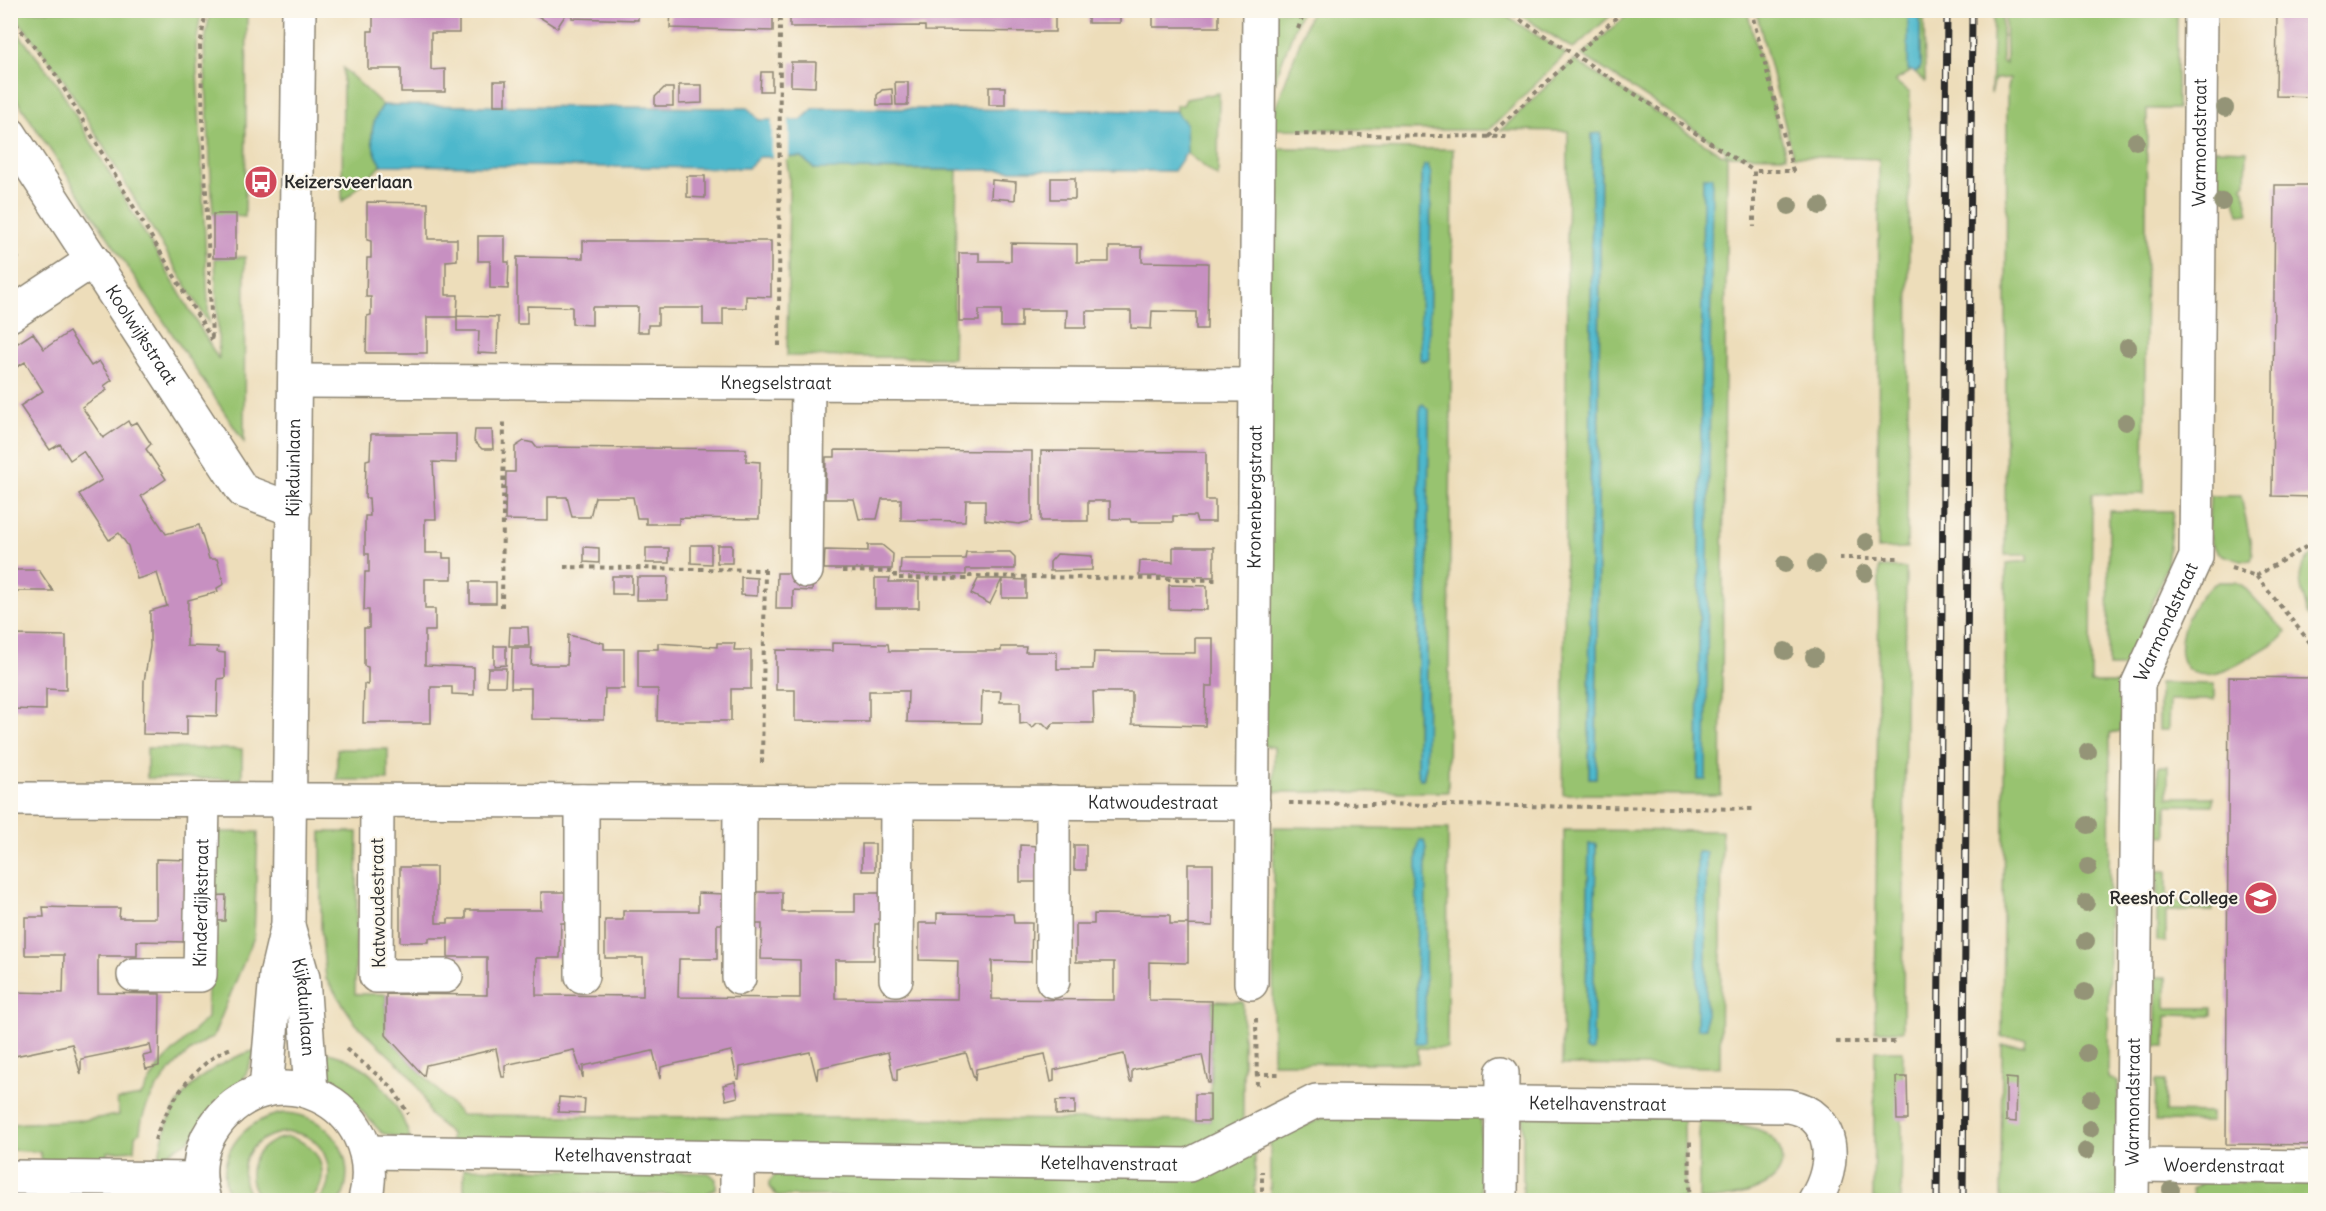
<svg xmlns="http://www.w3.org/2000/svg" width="2326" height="1211" viewBox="0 0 2326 1211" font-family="Delius,sans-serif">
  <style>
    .green { fill: #98c370; stroke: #62774e; stroke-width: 1.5; fill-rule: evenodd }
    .water { fill: #4eb8cc; stroke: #3c727c; stroke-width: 1.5 }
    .pier { fill: #edddba }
    .building { fill: #c790c1 }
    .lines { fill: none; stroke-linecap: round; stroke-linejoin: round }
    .minor-casing { stroke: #8c8472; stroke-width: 36 }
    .path { stroke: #8c8472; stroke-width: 4; stroke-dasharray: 4.5 4.5; stroke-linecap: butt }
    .minor { stroke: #fff; stroke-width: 33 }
    .rail-casing { stroke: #2b2b2b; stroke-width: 7 }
    .rail { stroke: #fbf7ec; stroke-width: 4.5; stroke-dasharray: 14; stroke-linecap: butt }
    .tree { fill: #949477 }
    .labels { text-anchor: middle; stroke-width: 4.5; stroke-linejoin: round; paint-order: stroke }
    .street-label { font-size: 18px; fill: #2b2b2b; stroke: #fbf7ec }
    .poi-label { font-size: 18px; font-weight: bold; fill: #2b2b2b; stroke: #fbf7ec; text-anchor: start }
  </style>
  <rect width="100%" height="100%" fill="#fbf7ec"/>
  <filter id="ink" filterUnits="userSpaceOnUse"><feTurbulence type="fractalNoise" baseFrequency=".0167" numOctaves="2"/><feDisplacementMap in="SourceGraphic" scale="12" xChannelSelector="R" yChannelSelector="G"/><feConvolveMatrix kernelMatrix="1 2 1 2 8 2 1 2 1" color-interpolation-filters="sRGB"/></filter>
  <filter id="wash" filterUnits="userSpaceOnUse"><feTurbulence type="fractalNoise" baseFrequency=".008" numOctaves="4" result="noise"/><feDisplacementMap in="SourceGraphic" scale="24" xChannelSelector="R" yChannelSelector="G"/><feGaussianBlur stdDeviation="1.35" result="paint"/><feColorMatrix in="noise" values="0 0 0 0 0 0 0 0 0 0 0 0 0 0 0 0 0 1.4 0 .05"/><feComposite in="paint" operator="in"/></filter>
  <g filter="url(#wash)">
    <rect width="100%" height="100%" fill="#edddba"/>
    <path class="green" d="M2148 10 2177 12V109H2147L2144 494H2092L2091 683H2123L2121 731 2110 733 2108 1078 2118 1081 2119 1200H2001L2002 1045H2025L2026 1038 2002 1037 2006 563 2028 561V555H2005L2007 94 2010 78 1995 79 1991 94 1994 11H2002V61L2006 64 2005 11Z
      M11 11H201L196 46 209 324 62 77Z
      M210 11H247L245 217 213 214 204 47Z
      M1266 11H1301L1266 104Z
      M1311 11H1498L1566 54 1489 130 1268 129Z
      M1514 11V10L1616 11 1573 49Z
      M1632 11H1747L1786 156 1727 155 1721 795 1563 794 1568 131 1501 130 1574 60 1721 154 1727 155 1724 149 1582 55ZM1592 134H1601L1596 778H1589ZM1703 177 1699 780H1698Z
      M1756 11H1908L1910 72 1895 81 1910 93 1907 548 1878 549 1879 159 1793 156Z
      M1920 11H1924L1925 82 1915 72 1920 68Z
      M11 24 56 82 219 360 215 258 245 257 244 442 11 91Z
      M343 68 383 105C369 124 368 145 382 165L342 202Z
      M1219 93 1218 177 1185 152V127L1176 113V105H1183L1186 99Z
      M1268 148 1453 149 1448 792H1274V747L1264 746ZM1428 165 1431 174 1429 359 1422 361 1421 177ZM1420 406 1429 411 1426 766 1424 778 1420 779 1417 770Z
      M2214 149 2247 150 2246 183 2243 186 2249 213 2239 214 2231 185 2214 184Z
      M786 157H801L815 169 957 170 953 358 787 356 789 176Z
      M2210 496H2241L2253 555 2251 560C2245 561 2239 560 2233 558 2201 553 2210 520 2210 496Z
      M2109 511H2173L2167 565 2128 667H2108Z
      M2315 553 2316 620H2313C2307 616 2307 610 2305 603 2299 583 2295 567 2315 553Z
      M1879 567 1906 568 1903 1031H1875Z
      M2219 582H2236L2243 586 2286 632 2282 638C2264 648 2232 671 2213 674 2155 683 2186 594 2219 582Z
      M2159 683 2214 684V700H2169L2168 730H2159Z
      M147 748 242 749V779L147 778Z
      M337 749H388V780H337Z
      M2158 766H2168V797H2213V805H2167V836L2158 835Z
      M1274 827 1448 829 1447 1048H1418V1063H1273Z
      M1564 830 1722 831 1720 1067 1562 1065ZM1589 844 1596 845 1592 1051 1585 1050Z
      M210 832H258L254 937 213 1037C180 1053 143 1095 140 1132L135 1136 134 1150 107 1152V1164L41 1163 40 1152 11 1150 10 1124 84 1120 119 1115 117 1100 141 1096 159 1066 207 1018 209 921H225V896H210Z
      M321 832H358L355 994H386V1035L461 1115 1210 1121 1212 1001 1243 1002V1122L1188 1150 451 1144V1134L430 1115 422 1094 410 1075 356 1024 326 979 321 930Z
      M2157 871H2167V902L2212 903V911H2166V942L2157 941Z
      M2156 977H2166V1008H2212V1016L2166 1015V1046H2156Z
      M256 1050 242 1083 187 1142 159 1158C166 1100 202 1066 256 1050Z
      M320 1050C331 1054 342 1056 351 1061 380 1075 402 1111 411 1141L382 1133 327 1073Z
      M1875 1051H1903L1901 1200H1873Z
      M2156 1081H2165V1112L2211 1113V1122L2155 1121Z
      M285 1113C330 1115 360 1157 341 1200H319C328 1191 330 1178 328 1166 316 1103 212 1137 253 1200H231C210 1159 243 1118 285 1113Z
      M1328 1116H1481V1200H1270V1140Z
      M1523 1116 1684 1118 1685 1200H1523Z
      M1699 1119C1719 1123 1748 1123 1766 1133 1774 1138 1780 1146 1781 1155 1789 1191 1724 1200 1699 1200Z
      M288 1137C319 1143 334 1176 311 1200H262C238 1175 255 1141 288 1137Z
      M1255 1150V1199L781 1196 776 1195 769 1187V1182L776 1174 1212 1172Z
      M464 1168 709 1173 716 1179V1188L705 1195 464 1193Z
      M2203 1182 2315 1183V1200H2194L2192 1189Z"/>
    <path class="water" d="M1908 11H1920V69L1915 72 1908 70Z
      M383 105 748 108 759 120H801L814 108 1175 111 1186 123 1187 152 1174 171 815 169 801 157H759L748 168 382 165C368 145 369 124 383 105Z
      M1601 133 1596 778H1589L1592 134Z
      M1424 165H1428L1431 174 1429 359 1420 360 1421 177Z
      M1703 177H1712L1706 780H1698Z
      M1423 404 1429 411 1426 766 1423 779H1420L1417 770 1420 406Z
      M1420 840H1424L1426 848 1425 1043H1416L1417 851Z
      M1589 844H1596L1593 1051 1585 1050Z
      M1697 852H1706V1028L1697 1029Z"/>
    <path class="pier" d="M772 117H789V160L772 159Z"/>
    <g id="blocks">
      <path class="building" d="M369 10 459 12V33H431V70L445 69V92H401V69H368V31H373V13Z
        M528 10H638V20L572 18V15L566 14 557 28Z
        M671 10H773V31L670 28Z
        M790 10H1055V32L925 31V26L790 27Z
        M1088 10H1120V23H1088Z
        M1153 10H1219V27H1153Z
        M2277 10H2316V97L2276 96Z
        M791 62H816L815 87 791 86Z
        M761 72H772V91H760Z
        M494 81H506V105H494Z
        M895 82H908V105H896Z
        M679 85H702V103L679 104Z
        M989 87H1005V105H989Z
        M664 88H673V106H655V97Z
        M892 89 893 105H877V95L882 90Z
        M687 176H705V198L687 197Z
        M1051 178H1075V199H1051Z
        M992 180 1016 182 1015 200 991 198Z
        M2275 185H2316V497L2272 496Z
        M367 202 428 203V239H457V260L446 261V295H458L457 317H427V353H366L367 316 371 315V297H366L367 258H371V241L367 240Z
        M213 214H236V258H213Z
        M478 236H505V262H509L508 289 490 288V261H478Z
        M583 241H771V297L746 296V308H723V325H703V308H658V325H648V332H637L638 307H592V325L572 324V307L527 306V324H517V257L583 258Z
        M1011 243 1077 244V262H1109V247H1142V262L1208 263 1207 329H1196V312L1152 311 1151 329 1131 328V311H1086V328H1066L1067 310H1021V327H1001V310H979V321H959V253H979V261H1011Z
        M10 245 19 258 10 263Z
        M457 316 498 317 497 354 478 353 479 331H457Z
        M69 332 91 366 99 361 112 380 104 386 107 390 82 407 103 438 128 421 130 425 137 422 151 444 146 449 166 479 141 496 166 534 199 525 209 559H217L224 584 217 588 218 592 188 600 187 646 218 647 217 652 225 653V678L218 679 217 716 187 715V735L143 734 144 681 150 647V611L167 606 157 573 137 579 128 546 119 533 109 540 79 494 102 480 83 451 70 460 60 444 50 450 20 406 43 391 25 362 12 370 10 348 33 333 44 349Z
        M475 430H492L493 449H482L474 441Z
        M371 434H456V463L433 462 436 519H425V553H443V558H452V579H425V609H435V631H425V665L474 667V695L452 694V687H431V723H363L364 684 368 685V667L364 666V628H369V610H364L365 572H369V554H365V516H370L369 498H365L366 460 370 459Z
        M524 441 533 443 536 447 746 449V461L760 462 759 519 679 518V524H646V518H637L633 497H595L590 517H572L567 497H548V521L505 520 506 472H515V447Z
        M835 450 1032 451V521L1019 524 985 520V500H966L965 521 901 520V499H882L877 519H859L854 499H825L826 457H835Z
        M1041 451 1206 452V500H1215V522H1197L1195 516H1173V522H1131L1130 519H1110V501H1088V521H1041Z
        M691 545H711V564L691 563Z
        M717 545H732V563H717Z
        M868 545H882L893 554 892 569H824L825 550 868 551Z
        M584 547 599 548V563L584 562Z
        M1173 547H1214V577L1139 576 1140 561 1173 562Z
        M646 548H669V563H646Z
        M966 552H1010L1015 557V569H966V575L900 574 901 559H965Z
        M1057 554 1092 556V570L1050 571V562Z
        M11 570H39L53 591H11Z
        M777 573H813L812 591 793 590V609H776Z
        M612 576H632V594H612Z
        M637 577H668L667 600H636Z
        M741 577 757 578V596L741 595Z
        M875 578H890L889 582H919V608H875Z
        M978 579H1002L1026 580V598H1002V579L990 604 971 594Z
        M470 582H496V603H470Z
        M1169 585 1207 586V610L1169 609Z
        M510 627H528L529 646H509Z
        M11 635 66 636V690L46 689V710L10 709Z
        M568 635 604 643V649H624V689H605L604 720 531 719V688H511L512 648H532L531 665H567Z
        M1195 638H1213V686H1206L1205 726 1132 724V692H1093L1094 723H1054L1049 729 1043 723H1037L1032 728 1027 723 1020 724V702H1000L1001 691H982L981 723 907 722 908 691H869V722L795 721V690H776V650L832 651V643L888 644 889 651H1001V647H1026L1025 652H1057V669H1093L1094 652 1195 653Z
        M658 643 717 647V643H735L734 650H751V689H731V721H657L658 689H638V649H658Z
        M494 646H506V665L494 666Z
        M488 668H506L505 686H487Z
        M2229 677 2316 678V1145L2226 1144Z
        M862 844H875V871H862Z
        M1020 845 1039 846 1038 882H1020Z
        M1074 845H1086V870H1074Z
        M156 859 190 860 189 942 137 941V956H98V993L160 994 159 1066 146 1069 143 1056 152 1054 150 1045 81 1059V1075L72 1044 10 1057V992L63 993 64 955H25V917H44L43 907 81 908H120L119 918H156Z
        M1188 864H1213V926L1188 925V963L1149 962V1000L1212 1001 1210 1083H1208L1202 1055 1132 1070V1082H1130L1124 1054 1054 1070V1081L1051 1082 1045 1054 976 1069 975 1081 966 1053 897 1069V1081L894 1080 888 1052 818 1068 817 1080 810 1052 740 1067 739 1079H737L731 1051 661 1067 660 1079 653 1051 583 1066V1078L574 1050 505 1065V1077H502L496 1049 426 1065 424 1076 386 1035V994L487 995V957H448V938H429V942H400V867H436V923H448V919H466V910H541V892H569L568 923H561L560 958H536V995L643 996V958H605V920H623V911H698V893L726 894 725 924H717V959H679L678 997 800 998V960L761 959 762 924H754V892H782V912H855V893H883L882 924H875L874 960H835V998L957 999 958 961 919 960V923H937V913L1013 914 1014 923H1032L1031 962 992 961V999L1114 1000V962H1076V924H1094V914L1170 915V924H1188Z
        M226 895 225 921H208V896Z
        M1896 1077H1907L1908 1120H1897Z
        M2006 1078 2017 1079 2016 1122 2006 1121Z
        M735 1082 738 1097 726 1100 723 1085Z
        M1195 1094H1210V1121H1195Z
        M559 1097 585 1099 584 1113 558 1112Z
        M1075 1100V1114L1056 1115V1101Z"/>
    </g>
  </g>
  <g filter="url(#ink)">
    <use href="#blocks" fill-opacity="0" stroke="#8c8472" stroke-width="1.5"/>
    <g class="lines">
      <g class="minor-casing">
        <g id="minor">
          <path id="s1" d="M10 134 243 491 294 510"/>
          <path d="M10 315 93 260"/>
          <path id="s2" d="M296 381 1256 385"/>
          <path d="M806 571 808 383"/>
          <path id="s3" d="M10 799 1253 803"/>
          <path d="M377 801 376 976H446"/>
          <path id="s4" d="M289 929 303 978 311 1092"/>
          <path id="s5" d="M134 975H200L203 800"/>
          <path d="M582 976V801"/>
          <path d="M739 978 740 801"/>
          <path d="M896 979 897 802"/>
          <path d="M1053 981V802"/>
          <path id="s6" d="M1251 983 1259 10"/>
          <path id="s7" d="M266 1090 276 975 288 924 299 10"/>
          <path id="s8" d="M367 1152 1189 1165 1316 1101 1789 1106C1837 1114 1837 1166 1815 1200"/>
          <path d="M737 1159V1200"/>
          <path id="s9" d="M2132 1165 2316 1167"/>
          <path d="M10 1177 199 1179"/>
          <path d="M204 1200C197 1177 198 1151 212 1130 268 1044 390 1102 365 1200"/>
          <path d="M1501 1200 1502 1073"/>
          <path id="s10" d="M2132 1200 2138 684 2196 557 2201 10"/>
        </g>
      </g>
      <path class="path" d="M206 10 200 46 212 339
        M1505 10 1754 171V227
        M1751 10 1793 171H1754
        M10 16 56 75 212 340
        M1298 29 1305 10
        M1295 134 1510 137
        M1488 137 1624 10
        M779 346 780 10
        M1839 558H1900
        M564 567 765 570
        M2231 568 2256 576 2312 645 2316 644
        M842 571 895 572V578L970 579V576L1218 580
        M2256 576 2316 541
        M502 607 504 419
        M762 763 765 570H768
        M1289 803 1754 809
        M1256 1018 1257 1088
        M1836 1042H1896
        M346 1049 392 1087 408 1114
        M1256 1074H1282
        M155 1140C165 1107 197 1059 232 1048
        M421 1200 422 1191
        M1262 1200V1171
        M1689 1200 1690 1141"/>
      <use href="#minor" class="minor"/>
      <g class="rail-casing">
        <path id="rail" d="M1937 1200 1947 10
          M1963 1200 1972 10"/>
      </g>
      <use href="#rail" class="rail"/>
    </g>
    <g class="tree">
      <circle cx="2225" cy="108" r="9"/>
      <circle cx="2136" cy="141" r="9"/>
      <circle cx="2222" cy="202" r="9"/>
      <circle cx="1789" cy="206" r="9"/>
      <circle cx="1820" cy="206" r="9"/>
      <circle cx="2128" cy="347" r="9"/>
      <circle cx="2126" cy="422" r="9"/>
      <circle cx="1866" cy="542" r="9"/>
      <circle cx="1785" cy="564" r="9"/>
      <circle cx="1816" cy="564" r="9"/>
      <circle cx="1865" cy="573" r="9"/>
      <circle cx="1785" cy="651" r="9"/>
      <circle cx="1814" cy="657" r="9"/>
      <circle cx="2088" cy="752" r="9"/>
      <circle cx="2088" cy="825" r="9"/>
      <circle cx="2088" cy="867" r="9"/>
      <circle cx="2086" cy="903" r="9"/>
      <circle cx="2086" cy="941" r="9"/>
      <circle cx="2085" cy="992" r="9"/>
      <circle cx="2087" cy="1053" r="9"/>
      <circle cx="2091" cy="1099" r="9"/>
      <circle cx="2090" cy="1129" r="9"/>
      <circle cx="2086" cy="1151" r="9"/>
      <circle cx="2171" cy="1190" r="9"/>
    </g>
  </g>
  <defs>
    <g id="bus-disc" transform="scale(1.725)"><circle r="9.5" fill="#d1495b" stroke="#fbf7ec"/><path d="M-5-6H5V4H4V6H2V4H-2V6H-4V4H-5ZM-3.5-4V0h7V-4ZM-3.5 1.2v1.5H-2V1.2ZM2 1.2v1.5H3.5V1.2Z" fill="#fff"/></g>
    <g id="school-disc" transform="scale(1.725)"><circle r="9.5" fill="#d1495b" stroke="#fbf7ec"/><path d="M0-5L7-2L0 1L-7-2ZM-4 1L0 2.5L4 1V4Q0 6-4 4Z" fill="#fff"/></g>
  </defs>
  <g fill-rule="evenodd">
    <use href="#bus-disc" x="261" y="182"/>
    <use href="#school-disc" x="2261" y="898"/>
  </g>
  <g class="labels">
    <g class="street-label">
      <text dy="6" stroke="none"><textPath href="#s10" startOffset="1070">Warmondstraat</textPath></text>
      <text dy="6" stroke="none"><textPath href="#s1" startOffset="240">Koolwijkstraat</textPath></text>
      <text dy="6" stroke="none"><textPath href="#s2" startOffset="480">Knegselstraat</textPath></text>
      <text dy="6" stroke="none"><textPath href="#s7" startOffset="624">Kijkduinlaan</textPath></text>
      <text dy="6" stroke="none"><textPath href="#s6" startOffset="486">Kronenbergstraat</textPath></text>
      <text dy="6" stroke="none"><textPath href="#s10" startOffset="584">Warmondstraat</textPath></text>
      <text dy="6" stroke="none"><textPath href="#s3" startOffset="1143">Katwoudestraat</textPath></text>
      <text dy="6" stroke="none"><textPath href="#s5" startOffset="138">Kinderdijkstraat</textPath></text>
      <text transform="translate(378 903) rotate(-91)" y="6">Katwoudestraat</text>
      <text dy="6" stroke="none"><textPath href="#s4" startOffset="80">Kijkduinlaan</textPath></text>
      <text dy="6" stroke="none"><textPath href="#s10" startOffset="98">Warmondstraat</textPath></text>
      <text dy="6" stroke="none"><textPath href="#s8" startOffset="1246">Ketelhavenstraat</textPath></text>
      <text dy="6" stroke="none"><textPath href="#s8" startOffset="256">Ketelhavenstraat</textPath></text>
      <text dy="6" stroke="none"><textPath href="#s8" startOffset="742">Ketelhavenstraat</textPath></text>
      <text dy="6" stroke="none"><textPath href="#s9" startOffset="92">Woerdenstraat</textPath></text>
    </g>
    <g class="poi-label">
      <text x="284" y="188">Keizersveerlaan</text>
      <text x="2238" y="904" text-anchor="end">Reeshof College</text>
    </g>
  </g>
  <rect width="2326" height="1211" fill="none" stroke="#fbf7ec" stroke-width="36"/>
</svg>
